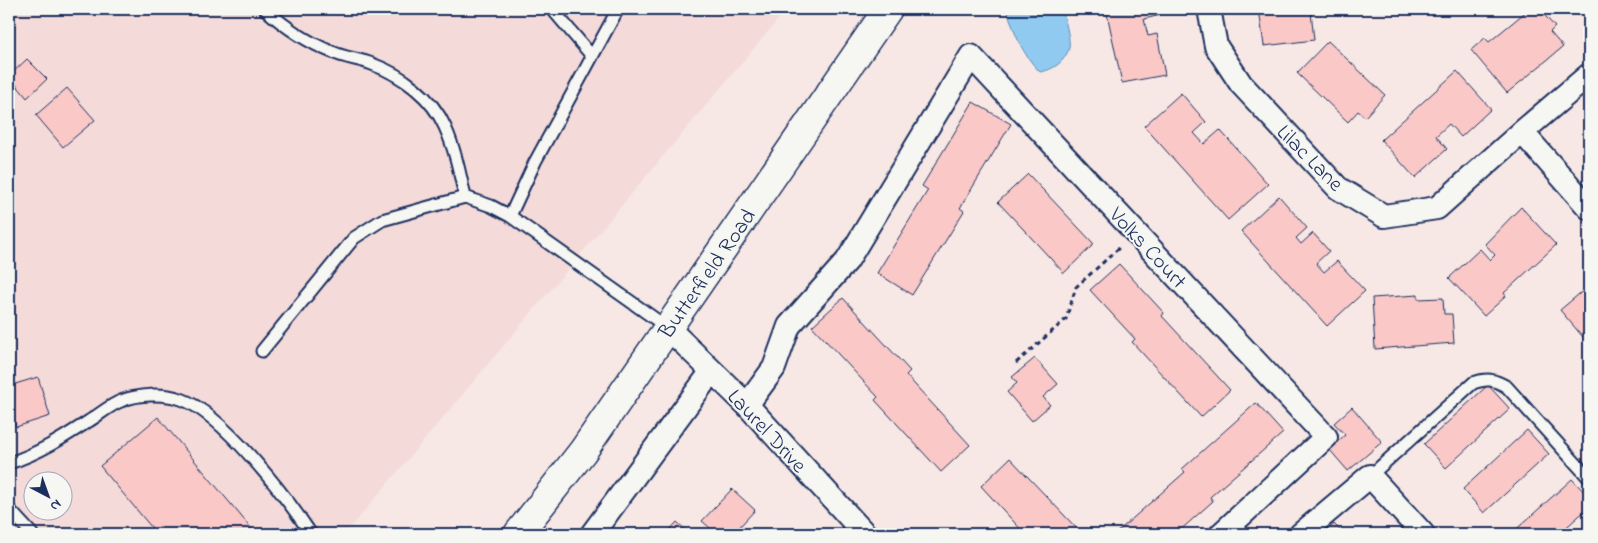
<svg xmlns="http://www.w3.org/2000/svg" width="1598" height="543" viewBox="0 0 1598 543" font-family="'Indie Flower',sans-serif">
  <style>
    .built { fill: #f4dad9; fill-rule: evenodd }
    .water { fill: #91caf0; stroke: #628cb6 }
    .building { fill: #f9c8c7; stroke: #1b2f5e }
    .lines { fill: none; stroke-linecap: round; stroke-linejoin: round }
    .service-casing { stroke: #1b2f5e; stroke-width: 15 }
    .minor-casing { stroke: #1b2f5e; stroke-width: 26 }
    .primary-casing { stroke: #1b2f5e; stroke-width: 31 }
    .path { stroke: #1b2f5e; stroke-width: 3; stroke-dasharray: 5 4; stroke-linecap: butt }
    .service { stroke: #f6f6f2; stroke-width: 11 }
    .minor { stroke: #f6f6f2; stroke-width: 22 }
    .primary { stroke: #f6f6f2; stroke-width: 28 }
    .labels { text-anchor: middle; stroke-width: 4; stroke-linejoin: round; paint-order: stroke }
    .street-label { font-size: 22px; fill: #1b2f5e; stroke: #f6f6f2 }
  </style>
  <rect width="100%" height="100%" fill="#f7e8e5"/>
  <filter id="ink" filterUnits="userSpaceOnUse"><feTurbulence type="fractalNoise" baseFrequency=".02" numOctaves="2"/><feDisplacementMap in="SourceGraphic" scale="10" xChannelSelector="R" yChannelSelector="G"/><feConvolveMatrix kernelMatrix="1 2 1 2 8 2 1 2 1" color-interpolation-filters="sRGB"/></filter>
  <g filter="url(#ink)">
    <path class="built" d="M9 9H787L345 534H9ZM32 480H62V510H32Z"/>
    <path class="water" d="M1007 9H1063C1064 19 1071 39 1069 48 1065 62 1053 70 1040 72 1022 54 1014 33 1007 9Z"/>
    <path class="building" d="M1106 9H1160L1161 15 1144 19 1148 36 1157 34 1165 75 1122 83Z
      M1259 9H1305L1306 12H1311L1314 40 1264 46Z
      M1529 9H1539L1555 27 1550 32 1563 47 1507 93 1471 50 1485 38 1489 42Z
      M1328 41 1385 95 1365 117 1358 111 1348 122 1297 73Z
      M27 59 47 79 27 98 9 76Z
      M1457 71 1491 109 1461 137 1449 124 1436 136 1447 149 1415 178 1381 140Z
      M67 88 95 120 63 147 36 115Z
      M1181 93 1206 122 1194 133 1204 144 1220 130 1268 184 1228 220 1144 126Z
      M973 102 1011 124 960 208 964 211 912 295 877 273 928 190 922 186Z
      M1028 174 1094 244 1064 273 998 202Z
      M1279 196 1307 228 1296 238 1301 244 1313 233 1329 251 1316 263 1324 272 1337 261 1365 291 1327 326 1241 231Z
      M1521 207 1556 245 1504 293 1506 296 1484 316 1449 278 1480 249 1490 260 1495 255 1485 244Z
      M1119 264 1164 313 1162 316 1230 390 1201 417 1132 342 1135 339 1090 290Z
      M1585 289 1589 295 1588 343 1560 310Z
      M1418 295V299L1443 298 1444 314H1452L1454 343 1375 349 1372 298Z
      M843 298 910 371 906 375 970 445 941 472 875 400 878 397 812 326Z
      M1035 358 1058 384 1043 397 1050 405 1032 421 1007 392 1017 383 1012 377Z
      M38 377 50 416 16 427 9 405V386Z
      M1488 385 1510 409 1446 468 1424 444Z
      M1256 403 1283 433 1210 497 1213 501 1176 534H1115L1185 472 1182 469Z
      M1352 407 1382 442 1348 471 1329 449 1345 435 1334 423Z
      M158 417 256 534H157L100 466Z
      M1527 430 1549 454 1484 513 1463 489Z
      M1010 458 1082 534H1025L981 486Z
      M1572 479 1589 497V507L1559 534H1511Z
      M732 489 755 510 733 534H717L702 521Z
      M677 522 690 534H666Z
      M1334 524 1344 534H1323Z"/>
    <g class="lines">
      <g class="service-casing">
        <path id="service" d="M265 9C285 27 307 42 332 52 345 58 359 59 372 64 402 75 432 97 445 127 455 149 460 174 465 197L491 206 510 216 668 328
          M552 9 592 56
          M510 216 535 162 618 9
          M262 351 354 238 382 220 465 197
          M9 463C38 454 63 438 89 421 99 415 110 405 121 401 138 394 163 393 181 399 222 413 287 498 311 534
          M1370 476 1473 383C1487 378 1494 379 1507 387L1589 478
          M9 509 32 534"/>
      </g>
      <g class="minor-casing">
        <path id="minor" d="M1209 9 1216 46 1241 84 1338 188 1384 216 1437 208 1522 132 1589 75
          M1522 132 1589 208
          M668 328 747 405 865 534
          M747 405 774 368 789 326 847 261 971 56 1326 437 1221 534
          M592 534 712 371
          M1301 534 1370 476 1423 534"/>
      </g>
      <g class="primary-casing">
        <path id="primary" d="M518 534 583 451 888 9"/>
      </g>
      <path class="path" d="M1016 363 1066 319 1076 287 1119 248"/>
      <use href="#service" class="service"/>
      <use href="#minor" class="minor"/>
      <use href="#primary" class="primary"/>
    </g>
  </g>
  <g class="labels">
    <g class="street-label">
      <text transform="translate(1311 157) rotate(45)" y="8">Lilac Lane</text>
      <text transform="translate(1149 247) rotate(47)" y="8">Volks Court</text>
      <text transform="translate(706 273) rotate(-55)" y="8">Butterfield Road</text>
      <text transform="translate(768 430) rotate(47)" y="8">Laurel Drive</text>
    </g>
  </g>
  <rect width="1598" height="543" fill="none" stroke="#f6f6f2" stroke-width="30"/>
  <rect x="15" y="15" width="1568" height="513" fill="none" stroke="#1b2f5e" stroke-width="2" filter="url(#ink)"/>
  <g transform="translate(48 496) rotate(139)"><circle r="24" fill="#f6f6f2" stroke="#9ea6b7"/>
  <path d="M0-4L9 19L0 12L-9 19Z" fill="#1b2f5e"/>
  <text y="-8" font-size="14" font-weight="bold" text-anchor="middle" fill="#1b2f5e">N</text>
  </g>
</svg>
